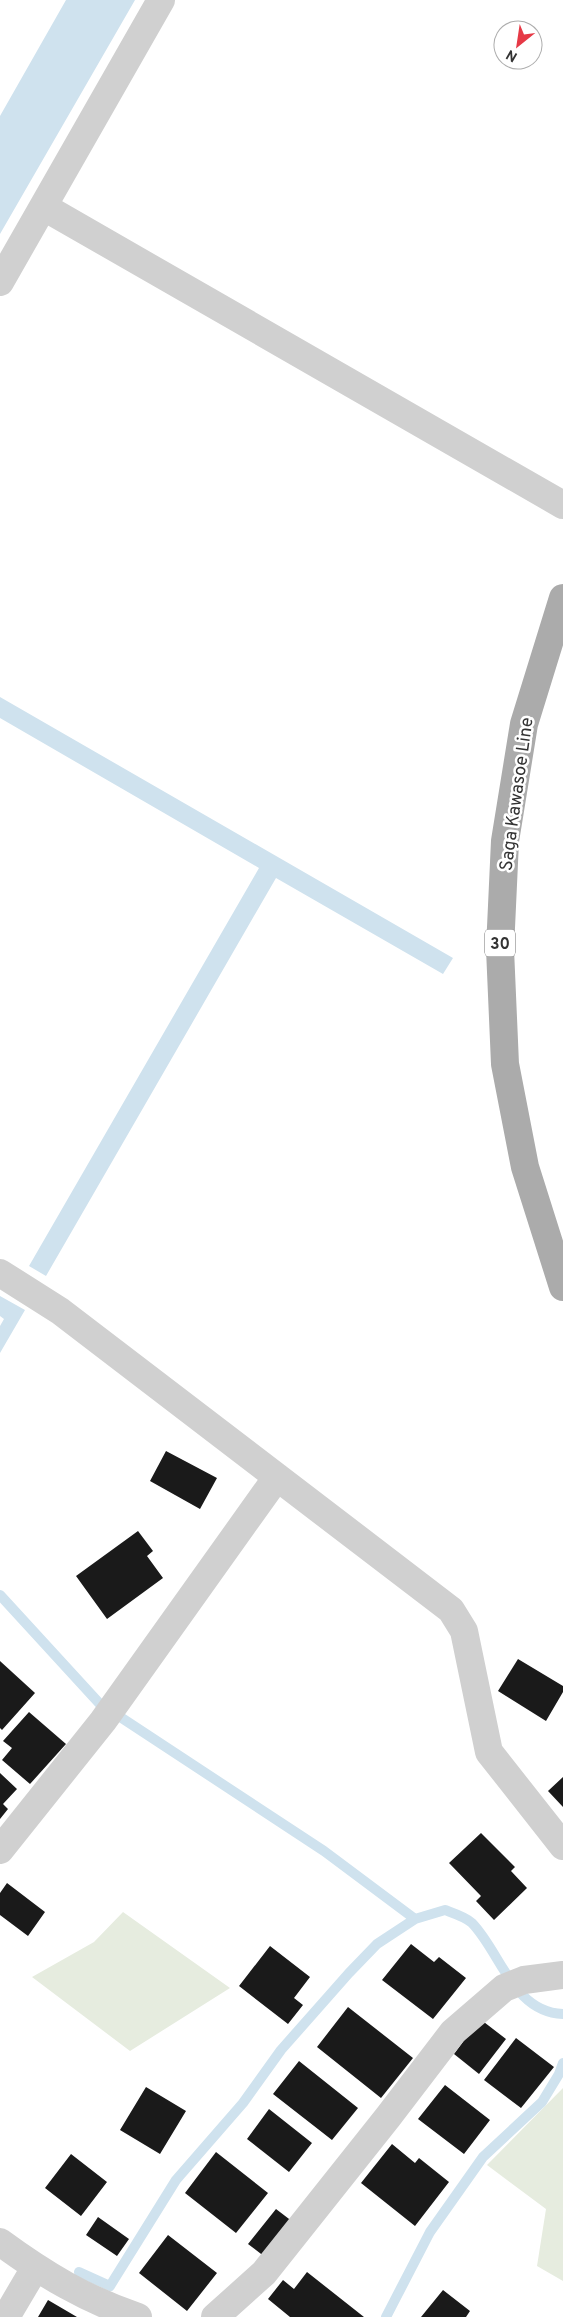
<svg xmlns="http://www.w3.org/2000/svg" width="563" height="2317" viewBox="0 0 563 2317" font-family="Overpass,sans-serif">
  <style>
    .green { fill: #e6ecdf }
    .water { fill: #cfe2ee }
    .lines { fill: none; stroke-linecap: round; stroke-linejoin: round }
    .stream { stroke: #cfe2ee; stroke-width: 10 }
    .building { fill: #1a1a1a }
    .minor { stroke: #d0d0d0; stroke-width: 28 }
    .major { stroke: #ababab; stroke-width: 28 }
    .labels { text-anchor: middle; stroke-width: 5; stroke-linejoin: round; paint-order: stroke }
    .shield { fill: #fff; stroke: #707070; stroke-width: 1 }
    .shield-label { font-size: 16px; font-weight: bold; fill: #333 }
    .street-label { font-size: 18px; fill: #333; stroke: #fff }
  </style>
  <rect width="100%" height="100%" fill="#fff"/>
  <path class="green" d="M123 1912 230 1988 130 2051 32 1977 94 1942Z
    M563 2088V2281L537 2266 546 2209 487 2165Z"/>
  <path class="water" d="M66 0H135L0 234V116Z
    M0 697 453 958 443 974 276 878 46 1276 29 1266 259 868 0 718Z
    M0 1296 25 1310 0 1353V1326L4 1319 0 1316Z"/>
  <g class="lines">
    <path class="stream" d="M0 1595 99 1703 324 1851 415 1919
      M79 2272 110 2286 176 2180 243 2103 281 2050 349 1973 377 1944 415 1919 445 1910C453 1913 466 1917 472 1923 501 1953 513 2012 563 2014
      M386 2317 430 2232 483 2157 542 2102 559 2074 563 2063"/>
  </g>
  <path class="building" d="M166 1451 217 1478 200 1509 150 1481Z
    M138 1531 153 1551 147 1556 163 1578 107 1619 76 1576Z
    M518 1659 563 1686V1692L546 1721 498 1691Z
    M0 1661 35 1693 2 1730 0 1728Z
    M29 1712 66 1744 30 1784 2 1760 12 1748 3 1741Z
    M0 1773 17 1789 3 1804 8 1809 0 1819Z
    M563 1777V1807L548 1791Z
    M481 1833 515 1867 511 1871 527 1888 494 1920 476 1901 481 1896 449 1863Z
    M7 1883 45 1912 28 1936 0 1915V1893Z
    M411 1944 434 1962 439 1957 466 1978 433 2019 382 1980Z
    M270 1946 310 1977 294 1998 303 2005 288 2024 239 1986Z
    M348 2007 413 2058 381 2098 317 2047Z
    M480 2019 506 2039 479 2074 454 2054Z
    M516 2038 554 2067 521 2108 484 2080Z
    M299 2061 358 2108 332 2140 273 2094Z
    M445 2085 490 2120 464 2154 418 2119Z
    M146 2087 186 2111 160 2154 120 2130Z
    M269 2109 312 2143 289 2172 247 2139Z
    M392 2144 415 2163 419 2158 449 2182 415 2226 361 2183Z
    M216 2152 268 2193 236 2233 185 2193Z
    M71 2154 107 2182 81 2216 45 2188Z
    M276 2209 293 2222 265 2257 248 2244Z
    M98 2217 129 2239 117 2256 86 2235Z
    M168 2235 217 2273 187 2311 139 2273Z
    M307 2272 364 2317H290L268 2299 283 2280 294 2289Z
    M443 2290 470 2311 466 2317H421Z
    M48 2300 77 2317H38Z"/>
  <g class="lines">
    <path class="minor" d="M44 207 563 505
      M0 282 161 0
      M0 1273 60 1311 451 1610 464 1631 489 1752 563 1846
      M0 1850 103 1721 277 1477
      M0 2242C45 2275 85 2299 138 2317
      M6 2317 35 2268
      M215 2317 264 2273 388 2117 453 2032 504 1988 524 1980 563 1975"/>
    <path class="major" d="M563 598 524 724 505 841 500 949 505 1064 525 1167 563 1287"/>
  </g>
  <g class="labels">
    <rect class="shield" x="485" y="929.5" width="30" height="27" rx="4"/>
    <g class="shield-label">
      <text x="500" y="949">30</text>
    </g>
    <g class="street-label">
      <text transform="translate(516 794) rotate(-82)" y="6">Saga Kawasoe Line</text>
    </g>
  </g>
  <g transform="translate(518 45) rotate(210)"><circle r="24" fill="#ffffff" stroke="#adadad"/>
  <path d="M0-4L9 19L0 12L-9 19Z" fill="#e63946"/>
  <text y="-8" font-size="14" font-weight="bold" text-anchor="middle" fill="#333333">N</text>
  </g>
</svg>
